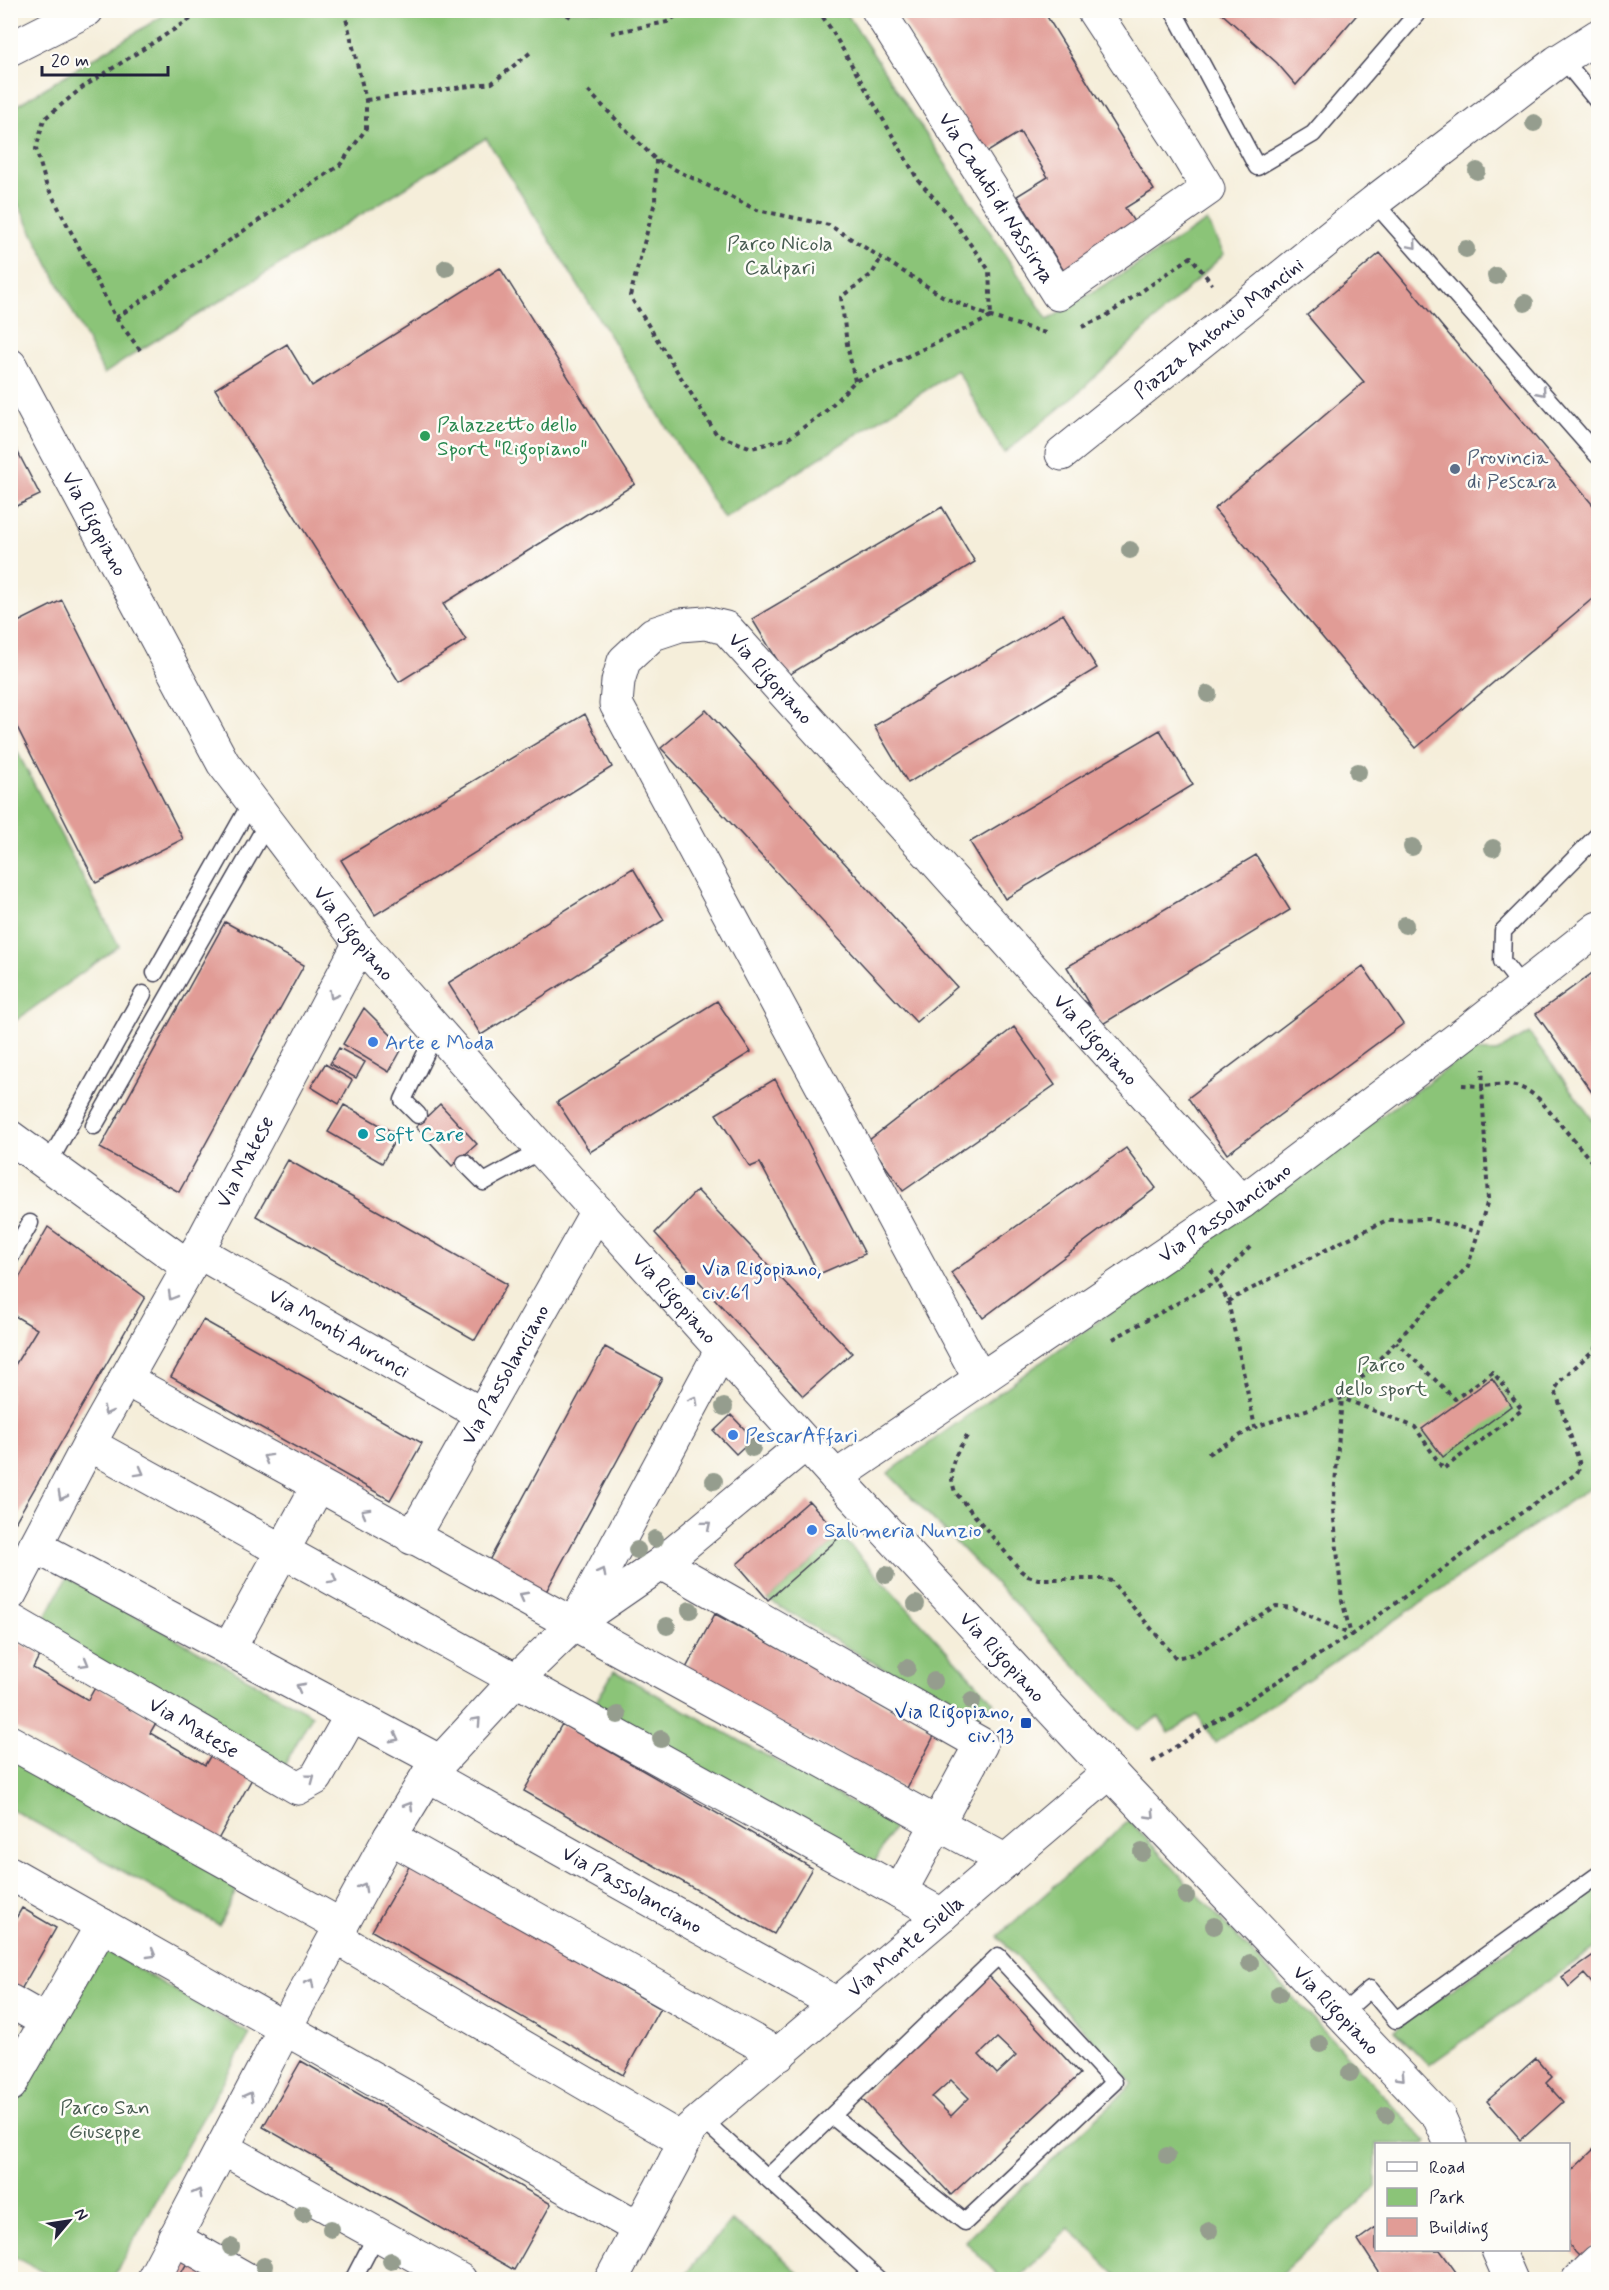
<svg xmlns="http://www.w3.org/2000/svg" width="1609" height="2290" viewBox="0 0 1609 2290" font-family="Mynerve,sans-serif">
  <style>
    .green { fill: #8bc478; stroke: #56735a; stroke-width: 1.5 }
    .building { fill: #e19c96; fill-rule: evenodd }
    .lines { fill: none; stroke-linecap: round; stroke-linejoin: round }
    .lane-casing { stroke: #424153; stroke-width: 19 }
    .street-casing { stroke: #424153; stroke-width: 35 }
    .path { stroke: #424153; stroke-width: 4; stroke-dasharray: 4.5 4.5; stroke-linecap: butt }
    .lane { stroke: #fff; stroke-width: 16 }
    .street { stroke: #fff; stroke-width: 33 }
    .tree { fill: #959d8e }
    .oneway { stroke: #9c9ca7 }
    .leisure-dot { fill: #2e9e5b; stroke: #fdfcf7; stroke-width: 2 }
    .service-dot { fill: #5c6f8a; stroke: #fdfcf7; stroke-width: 2 }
    .shop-dot { fill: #3f7fe0; stroke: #fdfcf7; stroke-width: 2 }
    .culture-dot { fill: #0f9aa8; stroke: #fdfcf7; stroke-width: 2 }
    .transit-dot { fill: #1a4fb4; stroke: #fdfcf7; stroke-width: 2 }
    .labels { text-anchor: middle; stroke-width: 5; stroke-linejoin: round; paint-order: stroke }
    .street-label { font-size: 21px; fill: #22223b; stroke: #fdfcf7 }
    .park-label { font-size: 21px; fill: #475b50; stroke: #fdfcf7 }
    .leisure-label { font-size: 21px; fill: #27864d; stroke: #fdfcf7; text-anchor: start }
    .service-label { font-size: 21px; fill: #4e5e75; stroke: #fdfcf7; text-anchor: start }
    .shop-label { font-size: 21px; fill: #366cbe; stroke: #fdfcf7; text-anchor: start }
    .culture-label { font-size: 21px; fill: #0d838f; stroke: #fdfcf7; text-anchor: start }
    .transit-label { font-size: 21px; fill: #164399; stroke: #fdfcf7; text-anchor: start }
  </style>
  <rect width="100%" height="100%" fill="#fdfcf7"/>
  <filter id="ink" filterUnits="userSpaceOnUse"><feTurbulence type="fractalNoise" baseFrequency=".0167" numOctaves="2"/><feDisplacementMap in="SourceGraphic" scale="12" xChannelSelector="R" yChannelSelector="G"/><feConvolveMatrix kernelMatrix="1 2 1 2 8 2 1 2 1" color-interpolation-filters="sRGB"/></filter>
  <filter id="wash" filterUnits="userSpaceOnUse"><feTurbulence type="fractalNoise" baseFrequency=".008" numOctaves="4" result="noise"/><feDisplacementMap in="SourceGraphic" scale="24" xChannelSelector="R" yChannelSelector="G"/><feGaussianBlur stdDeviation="1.35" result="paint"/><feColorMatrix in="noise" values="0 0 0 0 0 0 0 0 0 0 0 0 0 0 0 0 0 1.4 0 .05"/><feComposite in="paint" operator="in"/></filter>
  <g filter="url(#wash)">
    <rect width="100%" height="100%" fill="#f5eeda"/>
    <path class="green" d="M172 10 845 11 1048 320 1207 221 1224 254 1077 394 1004 453 957 370 724 519 486 138 140 350 104 374 11 190V109Z
      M10 738 119 946 11 1024H10Z
      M1529 1033 1598 1127V1482L1215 1743 1197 1715 1169 1733 1159 1717 1138 1730 888 1473 1471 1051 1497 1052Z
      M841 1536 994 1702 971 1721 768 1600Z
      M67 1577 312 1715 284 1766 39 1629Z
      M614 1671 894 1826 872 1867 590 1712Z
      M10 1749 243 1877 219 1925 11 1809Z
      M1129 1820 1427 2142 1424 2144H1376V2187L1275 2279H1120L1069 2228 1018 2279H1002L965 2241 1133 2084 998 1936Z
      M1598 1885V1946L1429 2065 1394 2030Z
      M104 1949 250 2034 112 2279H56L11 2255V2114Z
      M731 2221 772 2247 804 2279 696 2280 685 2274Z"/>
    <g id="blocks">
      <path class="building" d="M897 10H1043L1154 190 1125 208 1136 225 1064 271 1017 196 1048 177 1020 132 986 153Z
        M1218 10H1361L1296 85 1277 63Z
        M1380 253 1598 511V594L1416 748 1214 509 1364 382 1307 315Z
        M500 268 635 484 443 604 466 640 399 682 215 389 287 344 312 386Z
        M10 437 40 495 10 509Z
        M942 507 975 562 787 676 752 619Z
        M62 600 183 839 96 883 10 713V626Z
        M1063 614 1097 668 908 783 874 726Z
        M706 710 957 987 916 1022 661 748Z
        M585 714 612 767 375 915 341 860Z
        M1160 730 1193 785 1005 899 970 842Z
        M1256 855 1290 910 1101 1025 1067 967Z
        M633 868 664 920 481 1035 448 983Z
        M225 922 304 965 179 1192 100 1148Z
        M1363 966 1403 1024 1227 1154 1188 1098Z
        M1598 969V1096L1596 1098 1536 1014Z
        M717 1001 751 1052 590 1152 557 1102Z
        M364 1008 403 1047 389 1072 343 1044Z
        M1014 1027 1055 1085 903 1191 868 1141Z
        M339 1048 365 1062 356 1078 330 1064Z
        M325 1064 352 1080 339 1104 311 1087Z
        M775 1079 865 1254 819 1274 760 1163 750 1167 716 1114Z
        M440 1104 477 1144 452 1166 416 1127Z
        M344 1105 398 1135 382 1163 328 1132Z
        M1126 1148 1156 1188 983 1318 951 1273Z
        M288 1160 507 1284 475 1340 256 1216Z
        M697 1190 852 1353 803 1396 655 1233Z
        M48 1227 145 1297 10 1531V1373L37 1329 10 1313V1294Z
        M203 1320 422 1443 390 1500 171 1377Z
        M605 1347 662 1378 542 1599 485 1568Z
        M1492 1378 1511 1406 1443 1457 1422 1429Z
        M731 1415 753 1438 736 1454 714 1431Z
        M809 1501 841 1536 768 1600 737 1564Z
        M715 1614 936 1732 906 1790 684 1672Z
        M10 1638 40 1654 33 1668 88 1700 96 1686 157 1721 150 1733 205 1765 212 1753 253 1777 216 1843 10 1725Z
        M562 1724 812 1868 774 1934 524 1791Z
        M410 1865 660 2008 623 2075 372 1931Z
        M22 1908 56 1928 19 1993 10 1988V1922L13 1923Z
        M1598 1952V1990L1584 1974 1569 1987 1562 1977Z
        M989 1976 1080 2074 951 2195 860 2097ZM997 2038 1016 2056 997 2074 979 2055ZM951 2080 969 2098 951 2116 932 2097Z
        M1536 2058 1552 2077 1546 2083 1563 2102 1521 2140 1487 2101Z
        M301 2061 551 2204 514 2270 263 2127Z
        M1594 2149 1598 2153V2242L1582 2259 1568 2245V2174Z
        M1376 2227V2250H1440L1456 2272 1445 2280H1384L1358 2240Z
        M187 2263 217 2280H177Z"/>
    </g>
  </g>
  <g filter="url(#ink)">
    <use href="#blocks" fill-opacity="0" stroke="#424153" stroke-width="1.5"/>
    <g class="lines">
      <g class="lane-casing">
        <path id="lane" d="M1173 10 1257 167 1313 134 1420 10
          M1562 58 1598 102
          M1374 202 1598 456
          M155 973 252 801
          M1523 988 1502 961 1503 931 1598 835
          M418 1115 403 1100 437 1030
          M94 1126 268 822
          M465 1163 484 1182 542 1150
          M48 1164 143 994
          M10 1258 30 1223
          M1342 2014 1370 1989 1396 2020 1598 1875
          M702 2119 879 2280
          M767 2178 998 1956 1114 2082 965 2222 832 2116
          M353 2280 377 2234"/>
      </g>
      <g class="street-casing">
        <g id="street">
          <path id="s1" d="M878 10 1058 294 1208 189 1183 147 1093 10"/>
          <path d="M10 49 87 10"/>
          <path id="s2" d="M10 365 223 763 360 943 542 1150 836 1477 1120 1783 1439 2117 1451 2144"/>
          <path id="s3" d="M1062 454 1374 202 1557 62 1598 36"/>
          <path d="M10 1137 189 1267"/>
          <path id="s4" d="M197 1251 481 1414"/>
          <path d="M125 1379 1006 1861"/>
          <path id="s5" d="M980 1379 616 704 618 681 624 661 653 634 680 625 705 623 726 628 1242 1202"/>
          <path d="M89 1444 942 1915"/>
          <path id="s6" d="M836 1477 1242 1202 1469 1030 1598 928"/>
          <path id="s7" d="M412 1538 597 1211"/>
          <path d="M35 1546 439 1761"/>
          <path d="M662 1563 981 1744 900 1892"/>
          <path id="s8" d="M10 1594 89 1444 189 1267 360 943"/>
          <path d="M577 1619 721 1351"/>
          <path id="s9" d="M10 1620 298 1788 316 1778 352 1714"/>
          <path d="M229 1649 318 1486"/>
          <path d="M10 1742 342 1926"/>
          <path id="s10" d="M428 1775 837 2004"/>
          <path d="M390 1837 779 2055"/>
          <path d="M10 1873 638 2228"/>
          <path d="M335 1937 684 2141"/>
          <path d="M10 2001 47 2022"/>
          <path d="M10 2085 102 1925"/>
          <path d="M222 2148 460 2280"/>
          <path d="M174 2238 248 2280"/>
          <path d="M1498 2250 1511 2280"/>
          <path d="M153 2280 284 2030 390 1837 428 1775 516 1680 575 1623 662 1563 805 1444"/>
          <path id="s11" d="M611 2280 674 2163 690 2129 1110 1772"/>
          <path d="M1578 2280 1598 2261"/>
        </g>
      </g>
      <path class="path" d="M559 10 573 18
        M611 33 667 22 685 10
        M588 91 656 160 757 210 829 225 944 297 991 317 1046 333
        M366 100 492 83 531 52
        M656 160 655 202 630 296 717 435 752 448 789 438 827 410 855 381 991 317 989 270 949 215 918 180 831 29 818 10
        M116 318 340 165 366 129V100L344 10
        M1082 327 1106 316 1191 257 1212 284
        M140 350 116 318 46 184 36 149 44 119 83 87 205 10
        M855 381 847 344 841 297 872 274 881 258
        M1462 1085 1482 1086 1483 1069
        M1598 1169 1539 1099C1519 1082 1507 1084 1482 1086L1488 1200 1468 1266 1342 1398 1333 1509 1342 1600 1351 1635 1577 1473 1580 1466 1578 1458 1555 1390 1560 1381 1598 1346
        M1211 1270 1228 1301 1255 1427 1342 1398 1415 1427 1443 1469 1522 1410 1493 1372 1455 1399 1396 1342
        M1228 1301 1337 1244 1387 1220 1428 1219 1478 1232
        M1113 1339 1217 1281 1252 1245
        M967 1436C954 1457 947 1467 955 1492L1021 1571 1028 1576 1038 1579H1104L1111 1581 1176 1658 1194 1654 1276 1606 1293 1608 1351 1635
        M1208 1454 1255 1427
        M1152 1762 1350 1635"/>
      <use href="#lane" class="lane"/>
      <use href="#street" class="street"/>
    </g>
    <g class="tree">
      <circle cx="1534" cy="123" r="9"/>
      <circle cx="1477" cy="171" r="9"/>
      <circle cx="1466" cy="249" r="9"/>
      <circle cx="446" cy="268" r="9"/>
      <circle cx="1496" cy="276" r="9"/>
      <circle cx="1525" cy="303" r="9"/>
      <circle cx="1130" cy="550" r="9"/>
      <circle cx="1208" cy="694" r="9"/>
      <circle cx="1358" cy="772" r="9"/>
      <circle cx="1412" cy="847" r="9"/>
      <circle cx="1493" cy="848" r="9"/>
      <circle cx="1405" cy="925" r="9"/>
      <circle cx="724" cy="1407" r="9"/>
      <circle cx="752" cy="1448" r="9"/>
      <circle cx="714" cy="1481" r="9"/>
      <circle cx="655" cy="1539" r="9"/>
      <circle cx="637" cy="1550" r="9"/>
      <circle cx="886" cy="1575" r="9"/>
      <circle cx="916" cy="1604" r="9"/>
      <circle cx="690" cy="1610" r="9"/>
      <circle cx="667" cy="1626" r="9"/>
      <circle cx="907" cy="1668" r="9"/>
      <circle cx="934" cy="1681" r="9"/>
      <circle cx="972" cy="1701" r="9"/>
      <circle cx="618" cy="1715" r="9"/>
      <circle cx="661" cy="1739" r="9"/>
      <circle cx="1142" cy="1852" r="9"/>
      <circle cx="1186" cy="1896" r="9"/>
      <circle cx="1214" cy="1926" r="9"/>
      <circle cx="1250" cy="1963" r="9"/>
      <circle cx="1279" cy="1994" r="9"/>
      <circle cx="1320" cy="2044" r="9"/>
      <circle cx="1350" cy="2073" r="9"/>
      <circle cx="1386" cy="2115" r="9"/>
      <circle cx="1167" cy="2156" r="9"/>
      <circle cx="303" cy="2214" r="9"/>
      <circle cx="331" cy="2229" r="9"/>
      <circle cx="1209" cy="2231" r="9"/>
      <circle cx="231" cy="2247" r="9"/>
      <circle cx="391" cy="2261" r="9"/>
      <circle cx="264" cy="2266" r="9"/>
    </g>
    <defs><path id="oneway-chevron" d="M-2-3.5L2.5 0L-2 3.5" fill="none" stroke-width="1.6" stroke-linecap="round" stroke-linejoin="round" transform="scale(1.5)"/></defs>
    <g class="oneway">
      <use href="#oneway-chevron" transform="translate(1413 245) rotate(49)"/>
      <use href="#oneway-chevron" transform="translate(1542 392) rotate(49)"/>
      <use href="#oneway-chevron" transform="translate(333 995) rotate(118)"/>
      <use href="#oneway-chevron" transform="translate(172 1296) rotate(120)"/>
      <use href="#oneway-chevron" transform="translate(694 1400) rotate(-62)"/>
      <use href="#oneway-chevron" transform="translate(107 1411) rotate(119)"/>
      <use href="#oneway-chevron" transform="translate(267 1458) rotate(-151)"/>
      <use href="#oneway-chevron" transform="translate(140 1472) rotate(29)"/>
      <use href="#oneway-chevron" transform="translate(62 1496) rotate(118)"/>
      <use href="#oneway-chevron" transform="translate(365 1512) rotate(-151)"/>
      <use href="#oneway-chevron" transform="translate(707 1525) rotate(-40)"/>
      <use href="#oneway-chevron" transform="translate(602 1572) rotate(-62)"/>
      <use href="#oneway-chevron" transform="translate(333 1579) rotate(29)"/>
      <use href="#oneway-chevron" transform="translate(523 1596) rotate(-152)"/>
      <use href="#oneway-chevron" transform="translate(85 1663) rotate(30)"/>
      <use href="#oneway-chevron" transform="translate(300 1687) rotate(-152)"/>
      <use href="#oneway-chevron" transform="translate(477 1721) rotate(-47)"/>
      <use href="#oneway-chevron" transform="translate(395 1738) rotate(28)"/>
      <use href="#oneway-chevron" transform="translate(311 1778) rotate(-37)"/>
      <use href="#oneway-chevron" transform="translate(409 1806) rotate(-59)"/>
      <use href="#oneway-chevron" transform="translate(1151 1815) rotate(46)"/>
      <use href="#oneway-chevron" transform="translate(363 1887) rotate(-61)"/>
      <use href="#oneway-chevron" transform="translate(152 1954) rotate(30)"/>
      <use href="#oneway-chevron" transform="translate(310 1983) rotate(-62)"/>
      <use href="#oneway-chevron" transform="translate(1401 2077) rotate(46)"/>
      <use href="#oneway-chevron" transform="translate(249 2096) rotate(-62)"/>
      <use href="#oneway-chevron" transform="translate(198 2193) rotate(-62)"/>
    </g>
  </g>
  <circle class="leisure-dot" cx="425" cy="436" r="6"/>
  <circle class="service-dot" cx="1455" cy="469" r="6"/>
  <g class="shop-dot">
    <circle cx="373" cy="1042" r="6"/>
    <circle cx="733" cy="1435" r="6"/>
    <circle cx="812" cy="1530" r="6"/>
  </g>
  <circle class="culture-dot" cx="363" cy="1134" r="6"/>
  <g class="transit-dot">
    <rect x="684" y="1274" width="12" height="12" rx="3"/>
    <rect x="1020" y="1717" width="12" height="12" rx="3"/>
  </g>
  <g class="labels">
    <g class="street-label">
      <text dy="7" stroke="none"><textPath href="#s1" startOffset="222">Via Caduti di Nassirya</textPath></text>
      <text dy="7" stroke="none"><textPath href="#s3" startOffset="201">Piazza Antonio Mancini</textPath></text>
      <text dy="7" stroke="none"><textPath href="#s2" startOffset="180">Via Rigopiano</textPath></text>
      <text dy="7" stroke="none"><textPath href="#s5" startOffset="993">Via Rigopiano</textPath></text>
      <text dy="7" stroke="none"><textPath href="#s2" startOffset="666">Via Rigopiano</textPath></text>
      <text dy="7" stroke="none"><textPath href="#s5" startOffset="1479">Via Rigopiano</textPath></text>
      <text dy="7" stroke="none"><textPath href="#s8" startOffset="492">Via Matese</textPath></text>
      <text dy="7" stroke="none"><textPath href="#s6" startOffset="470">Via Passolanciano</textPath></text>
      <text dy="7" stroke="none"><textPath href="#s2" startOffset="1152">Via Rigopiano</textPath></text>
      <text dy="7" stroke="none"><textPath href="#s4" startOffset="164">Via Monti Aurunci</textPath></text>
      <text dy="7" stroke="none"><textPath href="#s7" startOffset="188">Via Passolanciano</textPath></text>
      <text dy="7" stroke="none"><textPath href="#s2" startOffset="1638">Via Rigopiano</textPath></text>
      <text dy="7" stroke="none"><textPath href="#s9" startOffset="213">Via Matese</textPath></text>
      <text dy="7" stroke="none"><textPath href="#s10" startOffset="234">Via Passolanciano</textPath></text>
      <text dy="7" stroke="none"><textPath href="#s11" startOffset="453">Via Monte Siella</textPath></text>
      <text dy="7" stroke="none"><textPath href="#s2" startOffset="2124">Via Rigopiano</textPath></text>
    </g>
    <g class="park-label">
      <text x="780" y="250">Parco Nicola<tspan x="780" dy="24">Calipari</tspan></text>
      <text x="1381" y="1371">Parco<tspan x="1381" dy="24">dello sport</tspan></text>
      <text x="105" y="2114">Parco San<tspan x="105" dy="24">Giuseppe</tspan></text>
    </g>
    <g class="leisure-label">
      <text x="437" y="431">Palazzetto dello<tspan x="437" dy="24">Sport "Rigopiano"</tspan></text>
    </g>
    <g class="service-label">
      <text x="1467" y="464">Provincia<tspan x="1467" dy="24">di Pescara</tspan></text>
    </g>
    <g class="shop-label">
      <text x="385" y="1049">Arte e Moda</text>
      <text x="745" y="1442">PescarAffari</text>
      <text x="824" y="1537">Salumeria Nunzio</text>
    </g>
    <g class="culture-label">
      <text x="375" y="1141">Soft Care</text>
    </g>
    <g class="transit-label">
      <text x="702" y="1275">Via Rigopiano,<tspan x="702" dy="24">civ.61</tspan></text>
      <text x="1014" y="1718" text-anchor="end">Via Rigopiano,<tspan x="1014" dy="24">civ.13</tspan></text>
    </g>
  </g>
  <rect width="1609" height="2290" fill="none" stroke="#fdfcf7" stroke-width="36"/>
  <rect x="1375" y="2143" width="195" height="108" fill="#fdfcf7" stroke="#a5a5ac" stroke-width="1.5"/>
  <rect x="1387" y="2162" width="30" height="9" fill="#ffffff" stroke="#a5a5ac" stroke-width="1.5"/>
  <text x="1429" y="2173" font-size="18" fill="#22223b">Road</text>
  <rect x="1387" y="2188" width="30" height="18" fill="#8bc478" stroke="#a5a5ac" stroke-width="1.5"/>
  <text x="1429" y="2203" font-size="18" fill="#22223b">Park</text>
  <rect x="1387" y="2218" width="30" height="18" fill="#e19c96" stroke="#a5a5ac" stroke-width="1.5"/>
  <text x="1429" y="2233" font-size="18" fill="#22223b">Building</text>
  <g transform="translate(69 2221) rotate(61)" stroke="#fdfcf7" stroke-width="4.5" paint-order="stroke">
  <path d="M0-4.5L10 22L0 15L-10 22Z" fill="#22223b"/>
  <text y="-9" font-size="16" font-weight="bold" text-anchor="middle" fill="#22223b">N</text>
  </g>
  <path d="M42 66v9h126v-9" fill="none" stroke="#22223b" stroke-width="3"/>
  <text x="51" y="66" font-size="18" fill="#22223b" stroke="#fdfcf7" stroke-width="4.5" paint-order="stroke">20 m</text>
</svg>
